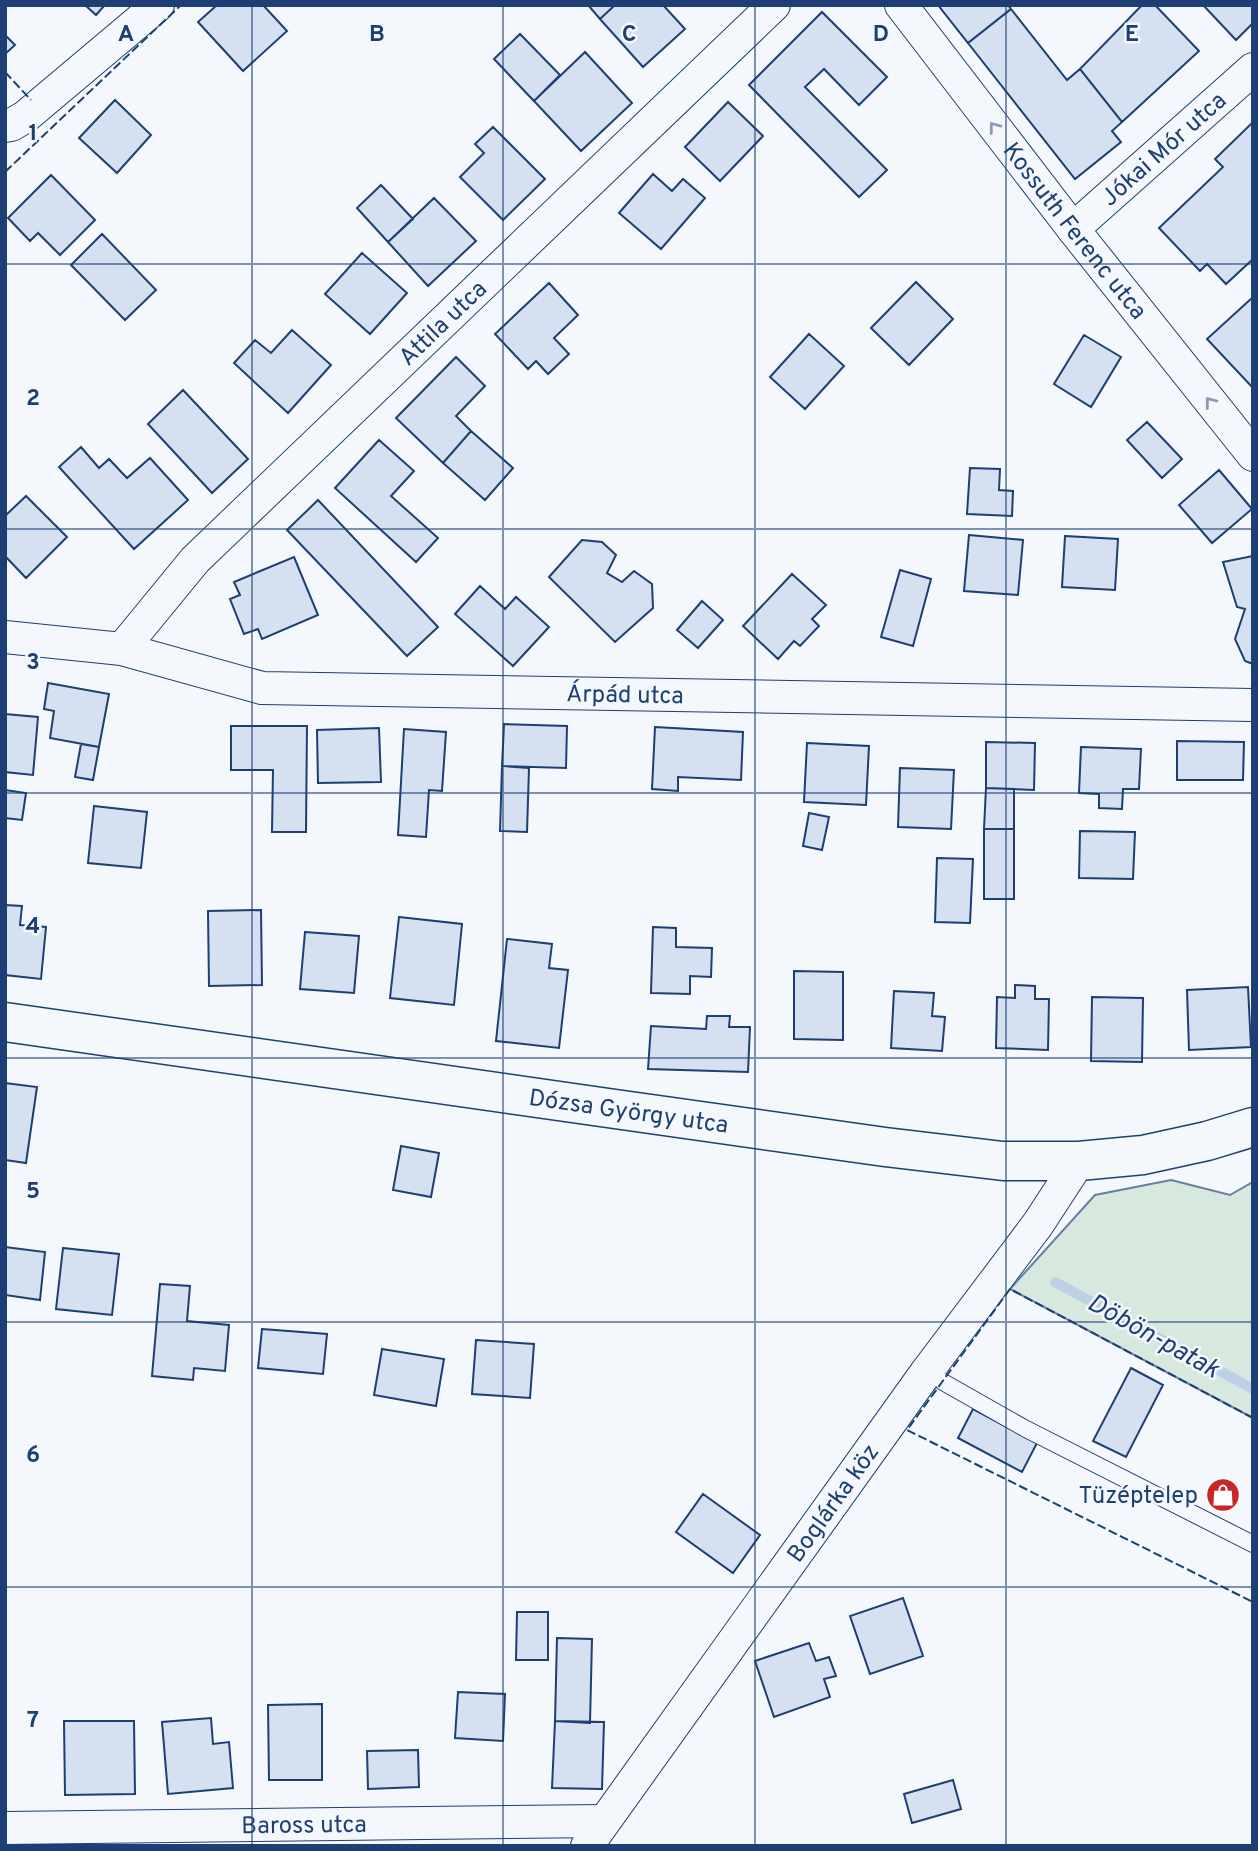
<svg xmlns="http://www.w3.org/2000/svg" width="1258" height="1851" viewBox="0 0 1258 1851" font-family="Overpass,sans-serif">
  <style>
    .green { fill: #d7e8df; stroke: #687fa3; stroke-width: 2 }
    .lines { fill: none; stroke-linecap: round; stroke-linejoin: round }
    .stream { stroke: #bed0e5; stroke-width: 10 }
    .building { fill: #d5e0f0; stroke: #1d3f73; stroke-width: 2 }
    .lane-casing { stroke: #1d3f73; stroke-width: 18 }
    .street-casing { stroke: #1d3f73; stroke-width: 34 }
    .secondary-casing { stroke: #1d3f73; stroke-width: 41 }
    .lane { stroke: #f4f7fb; stroke-width: 16 }
    .street { stroke: #f4f7fb; stroke-width: 32 }
    .secondary { stroke: #f4f7fb; stroke-width: 38 }
    .fence { stroke: #1d3f73; stroke-width: 2; stroke-dasharray: 9 3.5; stroke-linecap: butt }
    .oneway { stroke: #889bb7 }
    .grid { fill: none; stroke: #1d3f73; stroke-width: 2; stroke-opacity: 0.55 }
    .labels { text-anchor: middle; stroke-width: 5; stroke-linejoin: round; paint-order: stroke }
    .street-label { font-size: 24px; fill: #1d3f73; stroke: #f4f7fb }
    .poi-label { font-size: 24px; fill: #1d3f73; stroke: #f4f7fb; text-anchor: end }
    .water-label { font-size: 26px; font-style: italic; fill: #1d3f73; stroke: #f4f7fb }
    .grid-label { font-size: 23px; text-anchor: middle; font-weight: bold; fill: #1d3f73; stroke: #f4f7fb; stroke-width: 5; stroke-linejoin: round; paint-order: stroke }
  </style>
  <rect width="100%" height="100%" fill="#f4f7fb"/>
  <path class="green" d="M1171 1180 1230 1195 1253 1182V1418L1010 1289 1095 1195Z"/>
  <g class="lines">
    <path class="stream" d="M1055 1282 1253 1389"/>
  </g>
  <path class="building" d="M85 5H105L96 15Z
    M217 5H263L287 31 243 71 198 22Z
    M588 5H615L600 19Z
    M615 5H663L685 29 643 67 600 19Z
    M938 5H1008L1011 9 968 43Z
    M1142 5H1155L1199 51 1122 122 1080 69Z
    M1203 5H1253V23L1236 40Z
    M1011 9 1067 80 1080 69 1122 122 1112 131 1121 142 1075 179 968 43Z
    M822 12 887 77 859 105 824 69 805 87 887 170 859 197 749 85Z
    M520 34 560 75 534 101 494 59Z
    M5 35 15 45 5 54Z
    M585 52 632 103 581 151 534 101Z
    M115 100 151 135 117 173 79 138Z
    M728 102 763 136 720 181 685 147Z
    M1253 122V259L1226 284 1207 264 1200 271 1159 228 1223 167 1215 159Z
    M493 127 545 179 503 220 460 177 484 153 475 144Z
    M653 174 672 191 683 179 705 198 661 249 619 213Z
    M51 175 95 220 60 255 38 233 30 241 8 218Z
    M381 185 413 219 388 242 357 208Z
    M434 198 476 241 428 286 388 242Z
    M102 234 156 290 125 320 71 265Z
    M362 253 407 293 370 334 325 294Z
    M916 282 953 319 909 365 871 328Z
    M549 283 578 315 554 338 569 354 548 374 536 361 528 369 495 334Z
    M1253 297V388L1207 339Z
    M292 330 331 365 288 413 234 363 255 340 271 353Z
    M809 334 844 366 805 409 770 377Z
    M1084 335 1121 357 1091 407 1054 384Z
    M456 357 485 386 456 416 471 431 443 463 396 418Z
    M183 390 248 459 212 493 148 424Z
    M1147 422 1182 459 1162 478 1127 440Z
    M471 431 513 468 485 500 443 463Z
    M379 440 414 471 391 496 438 538 416 562 335 488Z
    M81 447 99 468 109 459 127 478 150 458 188 500 134 549 59 467Z
    M970 468 1000 469 999 490 1013 491 1012 516 967 514Z
    M1219 470 1252 509 1212 543 1179 505Z
    M26 496 67 537 26 578 5 556V516Z
    M318 500 438 627 407 656 287 530Z
    M969 535 1023 540 1018 595 964 591Z
    M1065 536 1118 539 1115 590 1062 587Z
    M582 540 602 542 616 555 607 573 622 582 634 571 652 584 653 608 615 642 549 577Z
    M1253 556V664L1245 661 1235 639 1245 609 1237 607 1223 562Z
    M294 557 318 615 262 639 258 629 244 634 230 599 240 595 234 582Z
    M900 570 931 579 913 646 881 637Z
    M792 574 826 605 812 619 819 626 800 646 794 641 778 659 743 626Z
    M480 586 505 609 516 597 549 627 513 666 455 614Z
    M702 601 723 620 698 648 677 630Z
    M48 683 109 694 99 747 50 738 54 711 44 709Z
    M5 714 38 717 33 775 5 772Z
    M504 724 567 726 566 768 502 766Z
    M231 726H307L306 832H272L273 770H231Z
    M655 727 743 732 741 780 678 777V791L652 789Z
    M379 728 381 782 318 783 317 730Z
    M404 729 446 732 442 791 429 790 426 837 398 835Z
    M1177 741 1244 742 1243 780H1177Z
    M986 742 1035 743 1034 790 986 788Z
    M807 743 869 746 866 805 804 802Z
    M81 744 99 747 93 780 75 777Z
    M1081 747 1141 749 1139 789H1123L1122 809 1099 808V794L1079 793Z
    M502 766 529 768 527 832 500 831Z
    M900 768 954 770 951 829 898 827Z
    M986 788 1014 789V829H984Z
    M5 790 26 793 22 820 5 818Z
    M94 806 147 812 141 868 88 863Z
    M809 813 829 817 822 850 803 846Z
    M984 829H1014V899H984Z
    M1080 831 1135 832 1133 879 1079 878Z
    M937 858 973 859 970 923 935 922Z
    M5 905 22 906 20 925 46 927 41 979 5 975Z
    M261 910 262 985 209 986 208 911Z
    M399 917 462 924 454 1005 390 998Z
    M653 927 676 928V947L712 948 711 977 690 976V994L651 993Z
    M305 932 359 936 354 993 300 989Z
    M507 939 552 944 549 968 568 970 559 1048 496 1041Z
    M794 971 843 972V1040L794 1039Z
    M1015 985 1035 986V999H1049L1048 1050 996 1048 997 997 1015 998Z
    M1248 987 1251 1047 1189 1050 1187 990Z
    M894 991 934 993 932 1016 945 1017 942 1051 891 1048Z
    M1092 997 1143 998 1142 1062 1091 1061Z
    M707 1016H730L729 1027H750L748 1072 648 1069 651 1026 706 1029Z
    M5 1083 37 1087 26 1163 5 1160Z
    M401 1146 439 1153 431 1197 393 1190Z
    M5 1247 45 1252 40 1300 5 1295Z
    M63 1248 119 1254 112 1315 56 1309Z
    M160 1284 190 1286 187 1321 229 1325 225 1371 194 1368 193 1380 152 1376Z
    M262 1329 327 1334 323 1374 258 1368Z
    M476 1340 534 1344 530 1398 472 1394Z
    M382 1349 444 1359 436 1406 374 1395Z
    M1131 1368 1163 1385 1126 1457 1093 1441Z
    M973 1409 1037 1443 1022 1472 958 1438Z
    M703 1494 760 1535 733 1573 676 1532Z
    M903 1598 923 1656 870 1674 850 1616Z
    M517 1612H548V1660H516Z
    M557 1638 592 1639 590 1723 555 1721Z
    M809 1643 816 1661 829 1657 836 1676 824 1679 830 1697 774 1717 755 1661Z
    M458 1692 505 1694 503 1741 455 1738Z
    M322 1704V1780H269L268 1705Z
    M211 1718 213 1744 229 1742 233 1788 168 1794 162 1722Z
    M64 1721H134L135 1794 65 1795Z
    M555 1721 604 1722 602 1789 552 1788Z
    M418 1750 419 1787 368 1789 367 1751Z
    M953 1780 961 1809 912 1823 904 1794Z"/>
  <g class="lines">
    <g class="lane-casing">
      <path id="lane" d="M943 1382 1026 1429 1253 1544"/>
    </g>
    <g class="street-casing">
      <g id="street">
        <path id="s1" d="M901 5 1073 229 1253 455"/>
        <path d="M5 126 11 125 25 117 158 5"/>
        <path id="s2" d="M1073 229 1253 69"/>
        <path id="s3" d="M5 637 122 649 262 688 1253 705"/>
        <path id="s4" d="M122 649 195 560 774 5"/>
        <path id="s5" d="M5 1828 604 1821"/>
        <path id="s6" d="M587 1846 925 1374 1038 1224 1079 1161"/>
      </g>
    </g>
    <g class="secondary-casing">
      <g id="secondary">
        <path id="s7" d="M5 1022 615 1109 885 1147 1003 1161H1079L1143 1155 1207 1141 1253 1127"/>
      </g>
    </g>
    <use href="#lane" class="lane"/>
    <use href="#street" class="street"/>
    <use href="#secondary" class="secondary"/>
    <path class="fence" d="M5 72 31 100
      M5 172 181 5
      M1253 1418 1010 1289 907 1430 1253 1602"/>
  </g>
  <defs><path id="oneway-chevron" d="M-2-3.5L2.5 0L-2 3.5" fill="none" stroke-width="1.6" stroke-linecap="round" stroke-linejoin="round" transform="scale(1.75)"/></defs>
  <g class="oneway">
    <use href="#oneway-chevron" transform="translate(994 127) rotate(-127)"/>
    <use href="#oneway-chevron" transform="translate(1210 402) rotate(-128)"/>
  </g>
  <path class="grid" d="M252 5V1846M503 5V1846M755 5V1846M1006 5V1846M5 264H1253M5 529H1253M5 793H1253M5 1058H1253M5 1322H1253M5 1587H1253"/>
  <defs>
    <g id="shop-disc" transform="scale(1.75)"><circle r="9.5" fill="#c62828" stroke="#f4f7fb"/><path d="M-5-2.5h2.3a2.7 3.5 0 0 1 5.4 0H5L5.5 6h-11ZM-1.5-2.5h3a1.5 2.3 0 0 0-3 0Z" fill="#fff"/></g>
  </defs>
  <g fill-rule="evenodd">
    <use href="#shop-disc" x="1223" y="1495"/>
  </g>
  <g class="labels">
    <g class="street-label">
      <text dy="8" stroke="none"><textPath href="#s2" startOffset="121">Jókai Mór utca</textPath></text>
      <text dy="8" stroke="none"><textPath href="#s1" startOffset="285">Kossuth Ferenc utca</textPath></text>
      <text dy="8" stroke="none"><textPath href="#s4" startOffset="458">Attila utca</textPath></text>
      <text dy="8" stroke="none"><textPath href="#s3" startOffset="626">Árpád utca</textPath></text>
      <text dy="8" stroke="none"><textPath href="#s7" startOffset="630">Dózsa György utca</textPath></text>
      <text dy="8" stroke="none"><textPath href="#s6" startOffset="422">Boglárka köz</textPath></text>
      <text dy="8" stroke="none"><textPath href="#s5" startOffset="299">Baross utca</textPath></text>
    </g>
    <g class="poi-label">
      <text x="1198" y="1503">Tüzéptelep</text>
    </g>
    <g class="water-label">
      <text transform="translate(1154 1335) rotate(29)" y="9">Döbön-patak</text>
    </g>
  </g>
  <g class="grid-label">
    <text x="126" y="41">A</text>
    <text x="377" y="41">B</text>
    <text x="629" y="41">C</text>
    <text x="881" y="41">D</text>
    <text x="1132" y="41">E</text>
    <text x="33" y="140">1</text>
    <text x="33" y="405">2</text>
    <text x="33" y="669">3</text>
    <text x="33" y="933">4</text>
    <text x="33" y="1198">5</text>
    <text x="33" y="1462">6</text>
    <text x="33" y="1727">7</text>
  </g>
  <rect width="1258" height="1851" fill="none" stroke="#1d3f73" stroke-width="14"/>
</svg>
